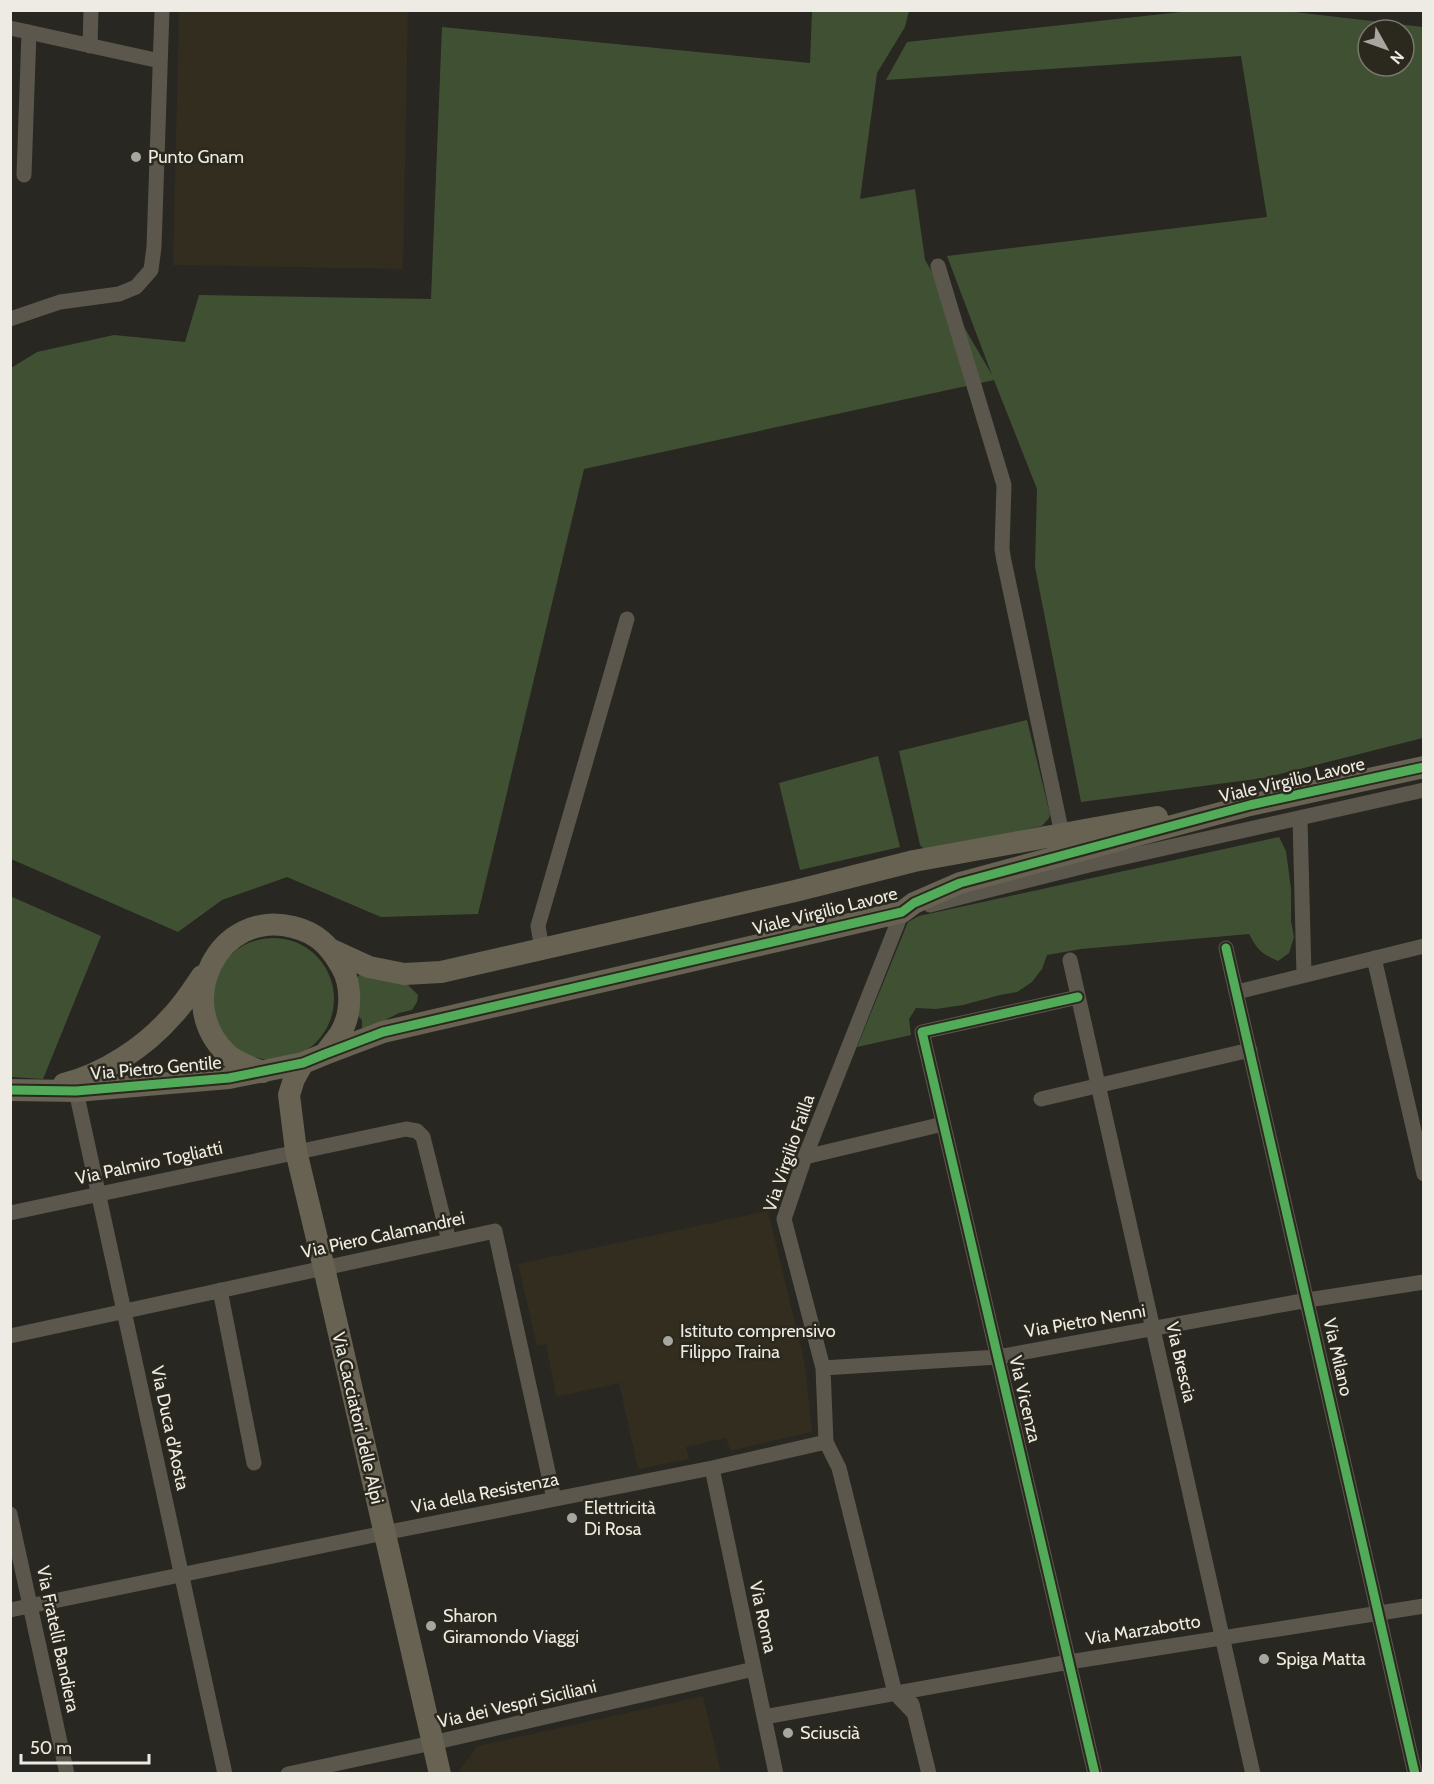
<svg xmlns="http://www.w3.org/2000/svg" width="1434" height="1784" viewBox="0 0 1434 1784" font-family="Cabin,sans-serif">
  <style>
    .built { fill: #322d1e }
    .green { fill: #405133; fill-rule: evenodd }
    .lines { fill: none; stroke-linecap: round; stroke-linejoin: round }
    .street { stroke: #5b574c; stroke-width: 15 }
    .secondary { stroke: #676252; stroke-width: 22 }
    .cycleway-casing { stroke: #2b281e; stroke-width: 13 }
    .cycleway { stroke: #51ab58; stroke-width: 9 }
    .poi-dot { fill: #a8a6a0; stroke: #2b281e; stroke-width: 2 }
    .labels { text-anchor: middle; stroke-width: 5; stroke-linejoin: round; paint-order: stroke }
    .poi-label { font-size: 18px; fill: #edebe4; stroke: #2b281e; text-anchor: start }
    .street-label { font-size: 18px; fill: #edebe4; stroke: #2b281e }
  </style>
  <rect width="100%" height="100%" fill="#282721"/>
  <path class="built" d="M179 11H408L403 269 173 265Z
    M768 1211 805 1364 812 1432 730 1451 726 1438 686 1447 689 1459 638 1469 619 1383 556 1397 546 1344 537 1346 518 1264Z
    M703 1696 721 1773H458L477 1746Z"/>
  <path class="green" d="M1199 10 1286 11 1423 27V738L1264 778 1081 802 1035 567 1037 489 994 380 584 469 478 914 381 917 287 877 222 900 178 932 11 859V368L37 352 114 335 185 342 199 295 431 299 442 27 810 63 812 11H909L905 27 877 73 860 199 915 189 925 260 992 375 947 256 1267 217 1241 56 886 80 907 42ZM1368 30H1404V66H1368Z
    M1027 720 1050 814 1049 818 1042 826 931 851 925 850 920 845 899 751Z
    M878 756 900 847 800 870 779 783Z
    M1279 837 1286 851 1291 889V921L1294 937 1289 953 1278 961C1260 953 1258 950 1249 934L1081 949 1047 955 1042 969 1032 982 1017 992 1000 995 963 1005 936 1009 916 1008 909 1019 911 1035 857 1047 908 922 919 916Z
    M10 896 101 936 43 1079 11 1077Z
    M212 999a61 61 0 1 1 122 0a61 61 0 1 1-122 0Z
    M360 974 406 983 418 995 417 1002 412 1010 399 1013 387 1019 382 1024 365 1031 362 1027V1020L358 1016 357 978Z"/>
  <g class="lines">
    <path class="street" d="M10 28 160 61
      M90 46 91 10
      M24 175 29 32
      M938 266 1004 485 1002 549 1004 561 1062 834
      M10 319 60 302 119 294 136 287 151 270 154 247 162 10
      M1300 819 1304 975
      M930 905 1089 865 1424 790
      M906 911 902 912 805 1157 784 1219 823 1368 826 1442 839 1468 895 1693 914 1713
      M1226 948 1415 1774
      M542 949 538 926 627 619
      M1374 958 1424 1174
      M1070 960 1253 1774
      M1237 992 1424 946
      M1078 997 922 1032 1095 1774
      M74 1082 225 1774
      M1041 1099 1250 1050
      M805 1157 943 1124
      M10 1213 406 1129 417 1131 423 1137 449 1241
      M220 1290 254 1463
      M10 1336 495 1231 554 1499
      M823 1368 998 1357 1308 1300 1424 1282
      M712 1468 776 1774
      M10 1514 67 1774
      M10 1610 384 1533 712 1468 826 1442
      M912 1704 929 1774
      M764 1717 1069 1662 1424 1606
      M288 1774 432 1743 754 1669"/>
    <path class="secondary" d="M332 950 369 967 404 974 441 972 795 891 914 861 1157 817
      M303 1063 294 1079 289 1095 296 1151 324 1268 440 1774
      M263 1072C250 1067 237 1063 227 1054 172 1002 219 908 293 927 317 933 329 945 341 966 352 984 352 1013 341 1032 337 1039 330 1046 325 1054
      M64 1084C104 1074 145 1047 172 1016 184 1004 193 989 202 976
      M10 1090 76 1091 229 1078 303 1063 325 1054 383 1032 902 912 914 903 960 883 1250 805 1424 767"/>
    <g class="cycleway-casing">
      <path id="cycleway" d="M1226 948 1415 1774
        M1078 997 922 1032 1095 1774
        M10 1090 76 1091 229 1078 303 1063 325 1054 383 1032 902 912 914 903 960 883 1250 805 1424 767"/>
    </g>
    <use href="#cycleway" class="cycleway"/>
  </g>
  <g class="poi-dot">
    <circle cx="136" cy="157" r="6"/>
    <circle cx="668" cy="1341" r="6"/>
    <circle cx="572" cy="1518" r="6"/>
    <circle cx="431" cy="1626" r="6"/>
    <circle cx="1264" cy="1659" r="6"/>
    <circle cx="788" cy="1733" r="6"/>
  </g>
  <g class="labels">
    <g class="poi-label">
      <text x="148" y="163">Punto Gnam</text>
      <text x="680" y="1337">Istituto comprensivo<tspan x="680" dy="21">Filippo Traina</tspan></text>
      <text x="584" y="1514">Elettricità<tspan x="584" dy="21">Di Rosa</tspan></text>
      <text x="443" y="1622">Sharon<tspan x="443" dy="21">Giramondo Viaggi</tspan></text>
      <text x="1276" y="1665">Spiga Matta</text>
      <text x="800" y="1739">Sciuscià</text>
    </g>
    <g class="street-label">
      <text transform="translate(1292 780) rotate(-13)" y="6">Viale Virgilio Lavore</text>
      <text transform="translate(825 911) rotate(-14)" y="6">Viale Virgilio Lavore</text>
      <text transform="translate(156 1068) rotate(-5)" y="6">Via Pietro Gentile</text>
      <text transform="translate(789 1153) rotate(-71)" y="6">Via Virgilio Failla</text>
      <text transform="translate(149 1163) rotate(-12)" y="6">Via Palmiro Togliatti</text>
      <text transform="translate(383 1235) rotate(-12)" y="6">Via Piero Calamandrei</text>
      <text transform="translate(1085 1321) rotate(-10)" y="6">Via Pietro Nenni</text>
      <text transform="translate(1338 1357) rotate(77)" y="6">Via Milano</text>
      <text transform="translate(1181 1362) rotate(77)" y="6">Via Brescia</text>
      <text transform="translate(1025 1399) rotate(77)" y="6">Via Vicenza</text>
      <text transform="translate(358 1418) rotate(77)" y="6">Via Cacciatori delle Alpi</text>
      <text transform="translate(170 1428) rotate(78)" y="6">Via Duca d'Aosta</text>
      <text transform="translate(485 1493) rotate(-11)" y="6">Via della Resistenza</text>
      <text transform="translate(763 1617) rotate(78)" y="6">Via Roma</text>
      <text transform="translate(1143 1630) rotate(-9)" y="6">Via Marzabotto</text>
      <text transform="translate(58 1639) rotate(78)" y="6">Via Fratelli Bandiera</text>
      <text transform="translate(517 1704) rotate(-13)" y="6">Via dei Vespri Siciliani</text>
    </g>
  </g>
  <rect width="1434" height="1784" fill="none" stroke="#edebe4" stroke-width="24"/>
  <g transform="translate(1386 48) rotate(130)"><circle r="28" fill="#2b281e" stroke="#79766d" stroke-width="1.5"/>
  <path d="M0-4.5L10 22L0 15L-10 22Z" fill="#a8a6a0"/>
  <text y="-9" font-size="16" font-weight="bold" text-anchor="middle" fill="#edebe4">N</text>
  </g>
  <path d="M21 1754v9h128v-9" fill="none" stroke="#edebe4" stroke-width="3"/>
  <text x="30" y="1754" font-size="18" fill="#edebe4" stroke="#2b281e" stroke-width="4.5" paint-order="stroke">50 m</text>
</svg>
